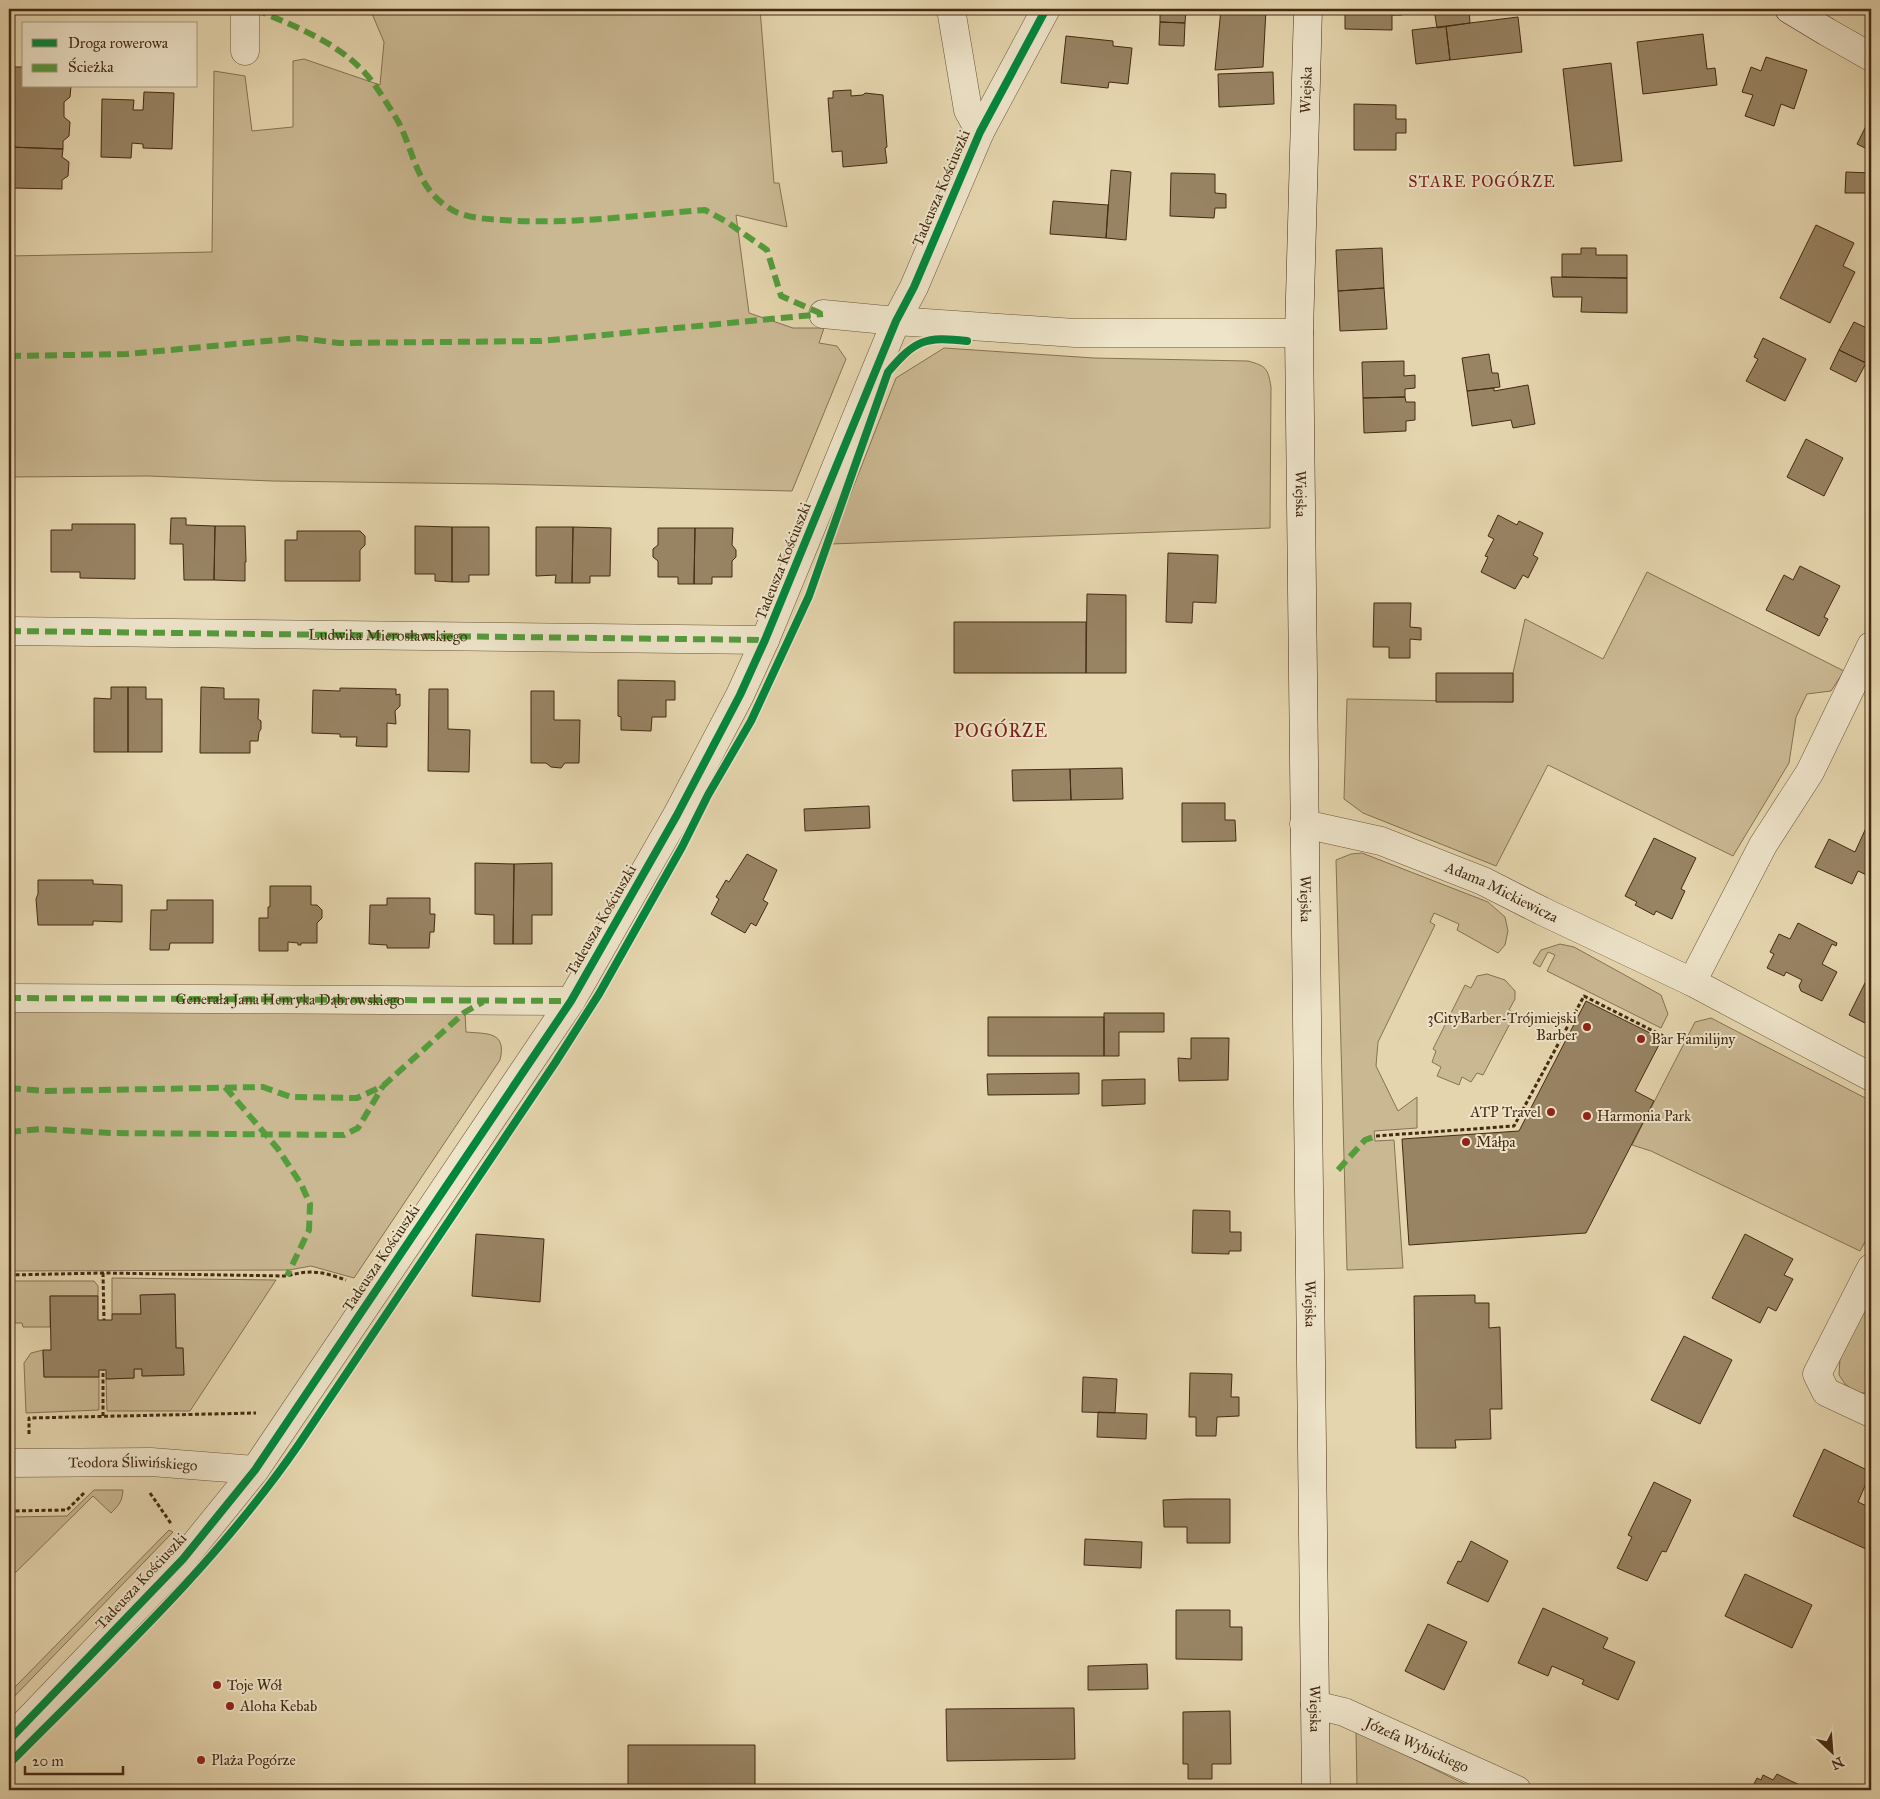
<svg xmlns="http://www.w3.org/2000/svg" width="1880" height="1799" viewBox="0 0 1880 1799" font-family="'IM FELL Great Primer',serif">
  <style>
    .green { fill: #cab893; stroke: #877152 }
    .building { fill: #988363; stroke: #442a12 }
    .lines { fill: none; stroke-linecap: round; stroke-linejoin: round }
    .street-casing { stroke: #6c5539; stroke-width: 29 }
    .secondary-casing { stroke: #442a12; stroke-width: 29 }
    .path { stroke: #442a12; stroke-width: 3; stroke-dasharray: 4 2.5; stroke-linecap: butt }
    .street { stroke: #eee4ca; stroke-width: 28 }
    .secondary { stroke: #eee4ca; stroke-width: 28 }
    .quiet { stroke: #549c3c; stroke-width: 6; stroke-dasharray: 12 6; stroke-linecap: butt }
    .cycleway-casing { stroke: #eee4ca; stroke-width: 11 }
    .cycleway { stroke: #00873e; stroke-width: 8 }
    .poi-dot { fill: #8f2418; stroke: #eee4ca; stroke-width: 2 }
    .labels { text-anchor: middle; stroke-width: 4; stroke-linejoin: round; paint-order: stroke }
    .street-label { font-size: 15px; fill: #442a12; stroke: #eee4ca }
    .poi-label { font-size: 15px; fill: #442a12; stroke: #eee4ca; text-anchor: start }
    .neighbourhood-label { font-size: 16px; letter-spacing: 1px; fill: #7a1f14; stroke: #eee4ca }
    .quarter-label { font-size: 18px; letter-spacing: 1px; fill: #7a1f14; stroke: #eee4ca }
  </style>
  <rect width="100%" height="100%" fill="#e5d5ae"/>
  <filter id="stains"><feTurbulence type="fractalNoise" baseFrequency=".004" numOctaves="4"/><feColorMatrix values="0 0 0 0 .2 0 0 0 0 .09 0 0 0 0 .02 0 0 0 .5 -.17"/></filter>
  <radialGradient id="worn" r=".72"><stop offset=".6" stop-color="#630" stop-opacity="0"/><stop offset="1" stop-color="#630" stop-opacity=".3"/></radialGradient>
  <path class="green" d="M370 9H760L774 183H779L787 227 736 215 749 313 793 328H824L819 343 837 346 846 359 792 491 496 484 272 481 148 476 9 477V256L212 252 214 71 245 76 252 131 293 127V61L304 59 380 85 384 42Z
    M944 348 1094 358 1248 361C1266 366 1268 368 1271 387L1270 528 831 544 896 378Z
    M1647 572 1844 671 1831 691 1807 694 1796 717 1789 763 1733 856 1548 765 1496 866 1363 813 1344 799 1347 699 1513 702V673L1525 619 1603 659Z
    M1362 853 1488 902 1505 917 1508 931 1505 945 1498 953 1457 930 1459 924 1434 913 1430 922 1435 925 1378 1042 1376 1066 1398 1111 1417 1097V1128L1374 1131 1375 1141 1394 1140 1403 1268 1347 1270 1336 860 1351 854Z
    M1560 944 1574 947 1661 995 1668 1014 1661 1028 1547 971 1555 955 1548 952 1540 967 1533 963 1541 950Z
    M1487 974 1505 980 1515 991V999L1509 1010 1515 1014 1483 1075 1477 1073 1471 1082 1462 1077 1459 1085 1437 1076 1441 1067 1432 1062 1436 1051 1433 1049 1465 985 1471 988 1477 976Z
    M9 1010 465 1012 466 1032C487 1034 507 1031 500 1060L354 1278 311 1266 289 1270 9 1271Z
    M1711 1018 1871 1101V1231L1860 1251 1651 1151 1632 1145 1695 1022Z
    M112 1278 276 1280 190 1411H107L106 1379 134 1378V1369H142V1376L184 1375 183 1348H176L175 1294 141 1295V1314H112Z
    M9 1281H94L98 1286V1296H50V1327H23L22 1323H9Z
    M1871 1298V1393H1857L1845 1384 1839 1375 1840 1358Z
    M43 1350 44 1377H99V1410L26 1413 24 1363 31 1353Z
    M94 1490H123C122 1502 119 1505 111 1513L93 1496 9 1579V1517L67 1516Z
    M169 1530 173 1532 9 1702V1682L14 1688Z
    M1356 1731 1477 1790H1357Z
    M255 1786 380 1789 397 1790H255Z"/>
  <path class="building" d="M9 9H70V14H9Z
    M1160 9H1186L1185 23 1160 22Z
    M1221 9H1266L1263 67 1215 70Z
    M1340 9H1402V15H1392V30L1345 29V14H1340Z
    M1434 9H1469L1470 23 1437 28Z
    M1518 17 1522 52 1450 60 1446 26Z
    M1160 22 1185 23 1184 46 1159 45Z
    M1446 26 1450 60 1416 64 1412 30Z
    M1703 34 1707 69 1715 68 1717 85 1643 94 1637 42Z
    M1066 36 1113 41V46L1132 48 1128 84 1109 82 1108 88 1061 83Z
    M1766 57 1807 70 1794 109 1781 104 1774 126 1745 116 1753 95 1742 92 1751 67 1761 71Z
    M1611 63 1622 161 1574 166 1563 69Z
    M9 67H24V86H71L70 97 64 102V117L70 122 69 136 63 141V149L9 147 12 146V136H9V121H12L13 109H9V107H13V96H9V80H14V69H9Z
    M1273 72 1274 104 1219 107 1218 74Z
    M851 90V96L863 95 865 93 883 95 887 147 885 148 887 163 843 167 842 151 832 152 828 98H833V91Z
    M144 92 174 93 172 149 143 148V144L132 143 131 158 101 157 102 99 134 100 133 110H143Z
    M1354 104 1396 105V119H1406V133H1396V150H1354Z
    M1871 116V151L1857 144Z
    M9 147 63 149 62 157 69 162 68 176 62 180V189L11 188 9 160H12V148Z
    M1111 170 1131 172 1126 240 1106 238Z
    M1846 172 1871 173V193H1845Z
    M1171 173 1215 174V193L1226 194V208H1215L1214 218 1170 216Z
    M1053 201 1108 205 1106 238 1050 234Z
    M1816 225 1854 243 1843 266 1855 272 1830 323 1780 298Z
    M1382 248 1384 288 1338 291 1336 250Z
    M1581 248H1596V255H1627V278L1562 277V254H1581Z
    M1551 277 1627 278V313L1581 312 1582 297H1553Z
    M1384 288 1387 329 1340 331 1338 291Z
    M1854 322 1871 330V351L1866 363 1839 350Z
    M1763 338 1806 359 1785 401 1746 381 1758 359 1754 357Z
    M1839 350 1866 363 1856 382 1830 369Z
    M1489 354 1492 373H1498L1500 387 1467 391 1462 358Z
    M1404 361V376L1415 375V388L1405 389V397L1363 398 1362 362Z
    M1528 385 1535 424 1513 428 1511 420 1472 426 1467 391 1494 388V391Z
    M1405 397 1406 402H1415V420L1406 421V431L1364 433 1363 398Z
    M1806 439 1843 458 1824 496 1787 477Z
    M1498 515 1517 525 1519 521 1543 533 1533 555 1538 558 1528 578 1523 575 1515 589 1481 572 1488 557 1485 556 1494 539 1488 536Z
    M171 518H186V525L215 526 214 580H184L183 544H170Z
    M72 524H135V579L80 578V572H51V530H72Z
    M215 526H245L246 562H245V581L214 580Z
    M415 526 452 527V582L435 581V574H415Z
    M452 527H489V575H469V582H452Z
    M536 527H573L572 583H555L556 575 536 576Z
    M573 527 611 528 610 576H590V583H572Z
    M658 528H695L694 584H678V577H658V561L653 557V549L658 545Z
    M695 528H733L732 545 736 550V557L732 561V577H712V584H694Z
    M297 531H360L365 536V545L360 550V581H285V540H297Z
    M1168 553 1218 555 1216 603 1193 602 1192 623 1166 622Z
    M1800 566 1840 586 1824 617 1828 619 1819 636 1766 610 1784 575 1793 580Z
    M1087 594 1126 595V673H1086Z
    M1374 603H1411L1410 627 1421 628V640L1410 639V658H1389V647H1373Z
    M954 622H1086V673H954Z
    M1436 673H1513V702H1436Z
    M618 680 675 681V700H666V717H652L651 731 621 730V717L618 716Z
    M111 687H128V752H94V698L111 699Z
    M128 687H146V699H162V752H128Z
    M201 687 224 688V699H259L258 719 261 721V729L259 732 258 741H250V753H200Z
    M340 688 396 689V695L400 694V706L395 711 396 724 387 723V747L356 746 357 737H340V734L312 733 313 690 340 691Z
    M429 689H448V729L470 730 469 772 428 771Z
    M531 691H554V720H580L579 763H565L561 768 551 767 546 763H531Z
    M1122 768 1123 799 1071 800 1070 769Z
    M1070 769 1071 800 1013 801 1012 770Z
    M1182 803H1225V820H1235L1236 841 1182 842Z
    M869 806 870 828 805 831 804 809Z
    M1871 817V877L1858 871 1852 884 1815 867 1829 839 1855 852Z
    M1654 838 1696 858 1681 889 1685 891 1672 919 1656 911 1654 915 1635 905 1637 902 1625 896Z
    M747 854 777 870 763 900 768 903 756 926 751 923 745 933 711 914 719 899 716 897 726 880 729 882Z
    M475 863 514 864 513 944H494V915L475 914Z
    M552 863V915H532V944H513L514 864Z
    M38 880H93V884L122 885V922L93 921V925H38L36 899 38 894Z
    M270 886H311V905H317L322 910V918L317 923V943H301V945H298V943L288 942V951H259V918H268V907H270Z
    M387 898H430V914H435L434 932H430L429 948H387V945L369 944 370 905H387Z
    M167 900H213V943H170L169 950H150L151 910H167Z
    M1798 923 1837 943 1836 946 1832 944 1822 964 1837 972 1822 1001 1801 991 1799 986 1802 980 1786 972 1784 976 1767 968 1774 954 1770 952 1779 934 1790 939Z
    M1868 977 1871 979V1026L1849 1015Z
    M1586 1001 1662 1039 1635 1091 1654 1101 1586 1233 1409 1245 1402 1139 1519 1131Z
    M1104 1013H1164V1032H1119V1056H1104Z
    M988 1017H1104V1056H988Z
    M1191 1038H1229L1228 1080 1179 1081 1178 1058 1191 1059Z
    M1079 1073V1094L988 1095 987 1074Z
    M1145 1079V1104L1102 1106V1080Z
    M1193 1210 1230 1211V1232H1241V1251H1229V1254L1192 1253Z
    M476 1234 544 1239 540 1302 472 1296Z
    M1745 1234 1793 1259 1784 1275 1793 1279 1776 1311 1768 1307 1760 1323 1712 1298Z
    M175 1294 176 1348H183L184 1375 142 1376V1369H134V1378L106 1379V1370H99V1377H44L43 1350H51L50 1296H98V1320H112V1314H141L140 1295Z
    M1475 1295V1303H1489V1328L1500 1327 1502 1409H1490L1491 1439 1455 1440 1456 1448H1416L1414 1296Z
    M1684 1336 1732 1360 1700 1424 1651 1400Z
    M1190 1373 1232 1374 1231 1397H1239V1416L1217 1417 1216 1436H1196V1417H1189Z
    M1083 1377 1117 1379 1115 1413 1082 1412Z
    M1098 1412 1147 1414 1146 1439 1097 1437Z
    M1824 1449 1871 1472 1858 1502 1871 1508V1539L1866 1549 1793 1516Z
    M1654 1482 1691 1500 1666 1552 1662 1551 1647 1581 1617 1568 1632 1537 1628 1535Z
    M1187 1499H1230V1543H1187V1527H1164L1163 1500Z
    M1085 1539 1142 1542 1141 1568 1084 1565Z
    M1471 1541 1508 1561 1488 1602 1447 1583 1458 1561 1461 1562Z
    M1745 1574 1812 1605 1792 1648 1725 1616Z
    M1543 1608 1608 1638 1603 1648 1635 1662 1618 1700 1582 1684 1584 1680 1552 1666 1548 1676 1518 1663Z
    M1176 1610H1230V1627H1242V1660L1176 1659Z
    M1428 1624 1467 1642 1444 1690 1405 1671Z
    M1147 1664 1148 1689 1088 1690V1666Z
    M1074 1708 1075 1759 947 1761 946 1709Z
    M1230 1711 1231 1764H1212V1779H1188V1764H1183V1712Z
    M628 1745H755V1790H628Z
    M1777 1774 1791 1781 1811 1790H1751L1757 1778 1761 1780 1763 1775 1773 1780Z"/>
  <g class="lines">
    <g class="street-casing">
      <g id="street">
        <path d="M951 9 968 110 980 132"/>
        <path d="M245 51V9"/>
        <path d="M823 314 896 321 1075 333H1299"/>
        <path id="s1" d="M9 631 765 640"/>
        <path id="s2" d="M1304 824 1381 841 1483 881 1542 911 1692 982 1763 845 1810 772 1871 646"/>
        <path d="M1692 982 1871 1077"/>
        <path id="s3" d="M9 998 571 1001"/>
        <path d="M1871 1268 1817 1374 1826 1392 1871 1413"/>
        <path id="s4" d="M9 1463 151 1462 255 1470"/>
        <path id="s5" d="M1315 1705 1344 1712 1517 1790"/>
        <path d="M9 1740 183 1559 255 1470 571 1001 677 815 740 695 765 640 896 321 914 287 980 132 1046 9"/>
      </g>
    </g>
    <g class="secondary-casing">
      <g id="secondary">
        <path id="s6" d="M1308 9 1299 333 1316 1790"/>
        <path d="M1789 9 1827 32 1871 57"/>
      </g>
    </g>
    <path class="path" d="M1376 1136 1514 1126 1584 996 1671 1040
      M103 1273 104 1320
      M9 1275 103 1273 287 1276C311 1269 323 1272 346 1280
      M103 1416V1370
      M29 1434V1418L256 1413
      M150 1493 172 1525
      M9 1511 67 1510 84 1493"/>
    <use href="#street" class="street"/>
    <use href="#secondary" class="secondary"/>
    <path class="quiet" d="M255 9C293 26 336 41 365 73 374 82 392 111 399 123 415 155 417 191 454 211 468 218 486 219 502 220 569 225 638 215 705 210L727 222 767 250 781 296 820 313
      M9 356 127 354 299 338 339 343 541 341 823 314
      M9 631 765 640
      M9 998 571 1001
      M225 1087 278 1149 301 1184 310 1204 309 1230 287 1276
      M9 1088 46 1091 263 1087 291 1097 357 1098 383 1086 465 1012 483 1002
      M9 1132 41 1129 110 1133 344 1135 358 1128 383 1086
      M1338 1170 1365 1140 1376 1136"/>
    <g class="cycleway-casing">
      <path id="cycleway" d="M9 1740 183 1559 255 1470 571 1001 677 815 740 695 765 640 896 321 914 287 980 132 1046 9
        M9 1764C110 1662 217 1563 299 1444L555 1063 599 994 682 847 708 795 751 721 809 596 888 372C915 340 925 336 967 341"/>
    </g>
    <use href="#cycleway" class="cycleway"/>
  </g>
  <g class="poi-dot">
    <circle cx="1587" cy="1027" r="5"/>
    <circle cx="1641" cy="1039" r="5"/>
    <circle cx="1551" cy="1112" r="5"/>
    <circle cx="1587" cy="1116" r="5"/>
    <circle cx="1466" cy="1142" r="5"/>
    <circle cx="217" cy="1685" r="5"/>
    <circle cx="230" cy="1706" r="5"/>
    <circle cx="201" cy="1760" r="5"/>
  </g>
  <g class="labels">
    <g class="street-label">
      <text transform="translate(1306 90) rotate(-88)" y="5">Wiejska</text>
      <text transform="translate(941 188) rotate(-67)" y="5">Tadeusza Kościuszki</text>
      <text dy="5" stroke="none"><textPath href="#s6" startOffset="485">Wiejska</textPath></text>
      <text transform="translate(783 561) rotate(-68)" y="5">Tadeusza Kościuszki</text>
      <text dy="5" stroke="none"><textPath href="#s1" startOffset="379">Ludwika Mierosławskiego</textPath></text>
      <text dy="5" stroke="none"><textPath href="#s2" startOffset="210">Adama Mickiewicza</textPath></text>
      <text dy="5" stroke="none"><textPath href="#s6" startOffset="890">Wiejska</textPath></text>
      <text transform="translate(601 920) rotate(-60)" y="5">Tadeusza Kościuszki</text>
      <text dy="5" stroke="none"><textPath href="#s3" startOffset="281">Generała Jana Henryka Dąbrowskiego</textPath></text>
      <text transform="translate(381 1258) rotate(-56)" y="5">Tadeusza Kościuszki</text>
      <text dy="5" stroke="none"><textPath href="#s6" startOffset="1295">Wiejska</textPath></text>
      <text dy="5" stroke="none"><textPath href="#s4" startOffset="124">Teodora Śliwińskiego</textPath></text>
      <text transform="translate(141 1581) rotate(-47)" y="5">Tadeusza Kościuszki</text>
      <text dy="5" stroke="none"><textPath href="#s6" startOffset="1700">Wiejska</textPath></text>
      <text dy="5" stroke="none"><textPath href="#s5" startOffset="110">Józefa Wybickiego</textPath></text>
    </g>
    <g class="poi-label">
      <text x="1577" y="1023" text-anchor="end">3CityBarber-Trójmiejski<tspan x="1577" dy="17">Barber</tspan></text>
      <text x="1651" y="1044">Bar Familijny</text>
      <text x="1541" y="1117" text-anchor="end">ATP Travel</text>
      <text x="1597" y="1121">Harmonia Park</text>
      <text x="1476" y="1147">Małpa</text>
      <text x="227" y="1690">Toje Wół</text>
      <text x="240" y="1711">Aloha Kebab</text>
      <text x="211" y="1765">Plaża Pogórze</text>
    </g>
    <g class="neighbourhood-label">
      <text x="1482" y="187">STARE POGÓRZE</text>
    </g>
    <g class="quarter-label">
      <text x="1001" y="737">POGÓRZE</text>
    </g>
  </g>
  <rect width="1880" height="1799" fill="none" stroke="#e5d5ae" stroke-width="30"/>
  <rect x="10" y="10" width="1860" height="1779" fill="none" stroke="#442a12" stroke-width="2.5"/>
  <rect x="15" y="15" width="1850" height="1769" fill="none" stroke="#442a12"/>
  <rect x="22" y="22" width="175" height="65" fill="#eee4ca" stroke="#aa9a80"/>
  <rect x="32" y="39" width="25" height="8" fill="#00873e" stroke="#aa9a80"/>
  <text x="68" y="48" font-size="15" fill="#442a12">Droga rowerowa</text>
  <rect x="32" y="64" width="25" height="8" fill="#549c3c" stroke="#aa9a80"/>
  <text x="68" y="72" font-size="15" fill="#442a12">Ścieżka</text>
  <g transform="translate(1832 1752) rotate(154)" stroke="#eee4ca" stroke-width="4" paint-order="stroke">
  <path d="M0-4L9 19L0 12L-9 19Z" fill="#442a12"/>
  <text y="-8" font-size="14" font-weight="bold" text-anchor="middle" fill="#442a12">N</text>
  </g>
  <path d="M25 1766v8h98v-8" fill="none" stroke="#442a12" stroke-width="2.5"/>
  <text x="32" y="1766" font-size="15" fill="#442a12" stroke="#eee4ca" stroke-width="4" paint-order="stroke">20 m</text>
  <rect width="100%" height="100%" filter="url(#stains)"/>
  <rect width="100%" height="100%" fill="url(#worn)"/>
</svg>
